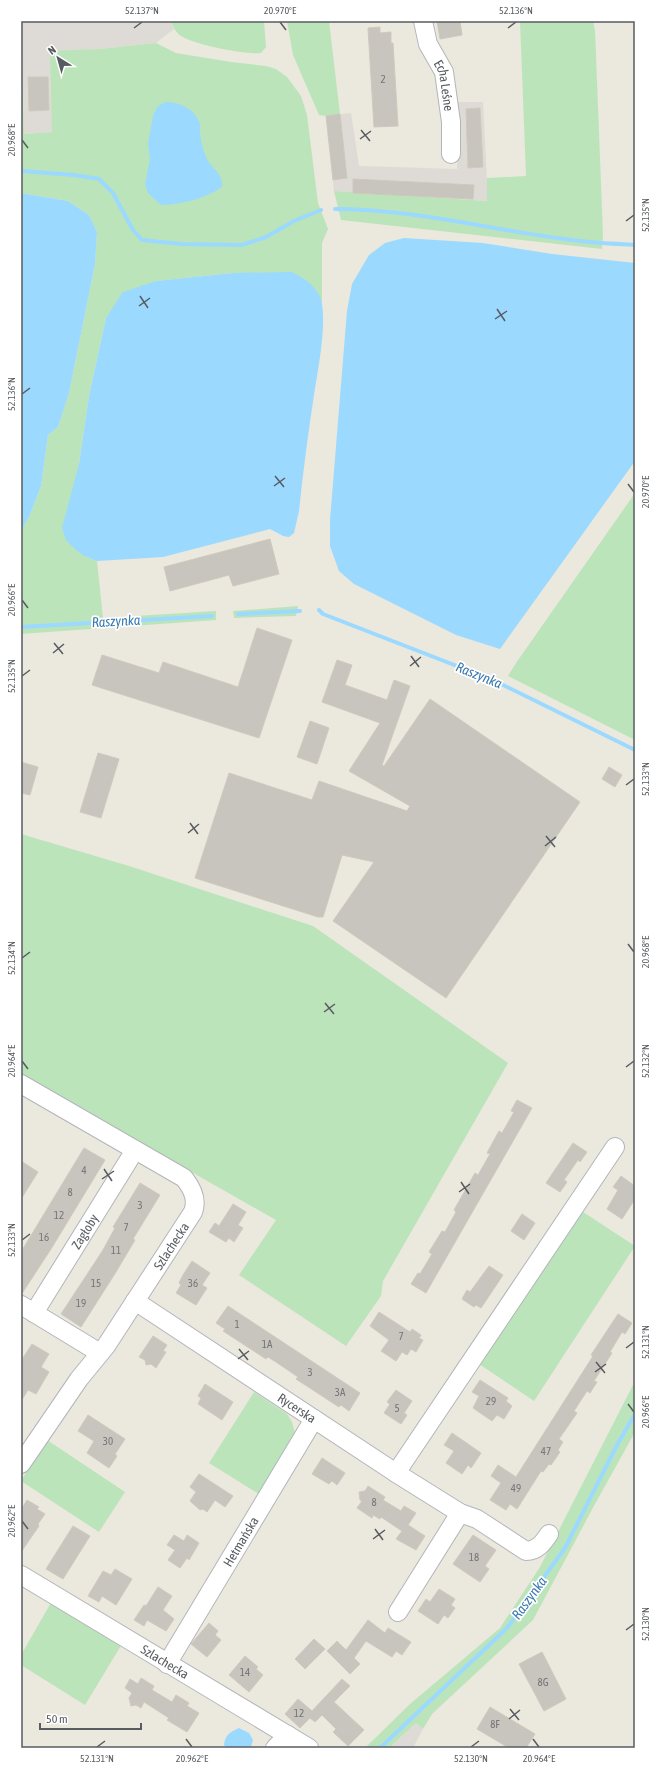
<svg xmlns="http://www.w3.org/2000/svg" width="656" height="1769" viewBox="0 0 656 1769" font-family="'Asap Condensed',sans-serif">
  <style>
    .industrial { fill: #dedbd6 }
    .green { fill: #bce4ba }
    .water { fill: #9bd9ff }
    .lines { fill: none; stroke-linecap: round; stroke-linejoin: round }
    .stream { stroke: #9bd9ff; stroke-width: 4 }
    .building { fill: #c8c4be; stroke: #d0c9bd }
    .minor-casing { stroke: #b2b6ba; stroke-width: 20 }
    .minor { stroke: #fff; stroke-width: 18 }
    .ticks { fill: none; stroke: #585c60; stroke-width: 1.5 }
    .labels { text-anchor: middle; stroke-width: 3.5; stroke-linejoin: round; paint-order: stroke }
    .number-label { font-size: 11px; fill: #747678 }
    .street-label { font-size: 13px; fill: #585c60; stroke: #fff }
    .water-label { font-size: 14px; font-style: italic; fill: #3a7ab0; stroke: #fff }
    .neatline { fill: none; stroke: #585c60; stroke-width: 1.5 }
    .ticks-label { font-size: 10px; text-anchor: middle; fill: #585c60 }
  </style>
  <rect width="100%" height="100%" fill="#ebe8de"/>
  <path class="industrial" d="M21 21H170L174 29 156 43 99 49 52 132 24 134Z
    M458 102H483L488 201 334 191 326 116 351 113 359 166 457 169 459 120Z
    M416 1723 423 1729 413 1748H389Z"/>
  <path class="green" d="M170 21H264L266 47 261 53C247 55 194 45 181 36 176 33 173 26 170 21Z
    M287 21H329L340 114 326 116 319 115 293 55Z
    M520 21H593L595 30 603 235 602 249 341 220 334 191 487 201V178L526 176Z
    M21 28 24 134 52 132 50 51 99 49 156 43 176 53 231 62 266 66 276 69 287 77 301 96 307 115 318 203 328 229 322 243V303L316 290 233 273 156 281 106 318 89 396 79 464 84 556 97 561 103 618 216 611V620L21 634V531L29 517 41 486 48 435 58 427 69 393 95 264 97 232 89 215 68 201 21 193Z
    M635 493V740L508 676 516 663Z
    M298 606 296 616 234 618 233 611Z
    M21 834 129 866 313 926 508 1063 383 1281 381 1296 346 1346 239 1275 276 1220 21 1075Z
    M580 1210 635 1246 534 1401 479 1364Z
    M635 1381V1432L595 1504 533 1620 432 1714 423 1729 416 1723 389 1748H365L410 1704 500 1628 540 1567Z
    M254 1392 287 1414 292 1422 295 1433 259 1494 209 1463Z
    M47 1440 125 1492 99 1532 21 1481Z
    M52 1601 122 1644 85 1705 21 1665V1655Z"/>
  <path class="water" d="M165 102C180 102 195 109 200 124 200 127 200 131 200 133 201 142 204 153 208 161 214 170 223 174 222 187 204 199 183 204 161 205L148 193 145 184 150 159 148 144 153 116 157 107Z
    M21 193 68 201 89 215 97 232 95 264 69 393 58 427 48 435 41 486 29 517 21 531Z
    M404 238 483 243 552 254 635 263V461L500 649 456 635 354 584 339 571 330 546V520L347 311 352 284 369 255 385 243Z
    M292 272C304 278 320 288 322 304 326 331 318 368 314 395 308 434 303 472 299 511L294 533 289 537 283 536 270 529 163 557 97 561 84 556 76 550 66 540 62 528 79 464 89 396 106 318 123 292 156 281 233 273Z
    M239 1728 249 1733 253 1740 251 1747 227 1748 224 1745C225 1735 230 1732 239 1728Z"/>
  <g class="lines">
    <path class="stream" d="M21 171 74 175 99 179 113 193 133 230 142 240 181 244 242 245 266 237 294 221 321 210
      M335 209C418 209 498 232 580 241 598 243 617 244 635 245
      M319 610 323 614 493 680 635 750
      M238 614 300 611
      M21 627 212 616
      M380 1748 507 1628 565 1548 617 1445 635 1414"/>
  </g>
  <path class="building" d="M437 21H460L462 35 440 39Z
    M380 27V33L391 32V43H393L398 126 374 127 368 28Z
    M28 77H48L49 110 29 111Z
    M480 108 483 167 468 168 466 109Z
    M340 114 347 178 333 180 326 116Z
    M353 179 474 185 473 199 353 193Z
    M270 539 279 574 233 586 229 575 170 591 164 567Z
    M257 628 292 640 259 738 92 685 102 655 159 673 163 662 238 687Z
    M337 660 352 665 345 685 387 700 394 680 410 686 382 765 384 766 430 699 580 802 446 998 333 921 374 862 342 855 323 917H318L195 878 229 773 312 800 319 781 407 811 410 806 349 771 380 723 322 702Z
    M310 721 329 728 317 764 297 757Z
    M98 753 119 759 101 818 80 812Z
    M21 762 38 767 30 795 21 793Z
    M609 767 622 775 615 787 602 779Z
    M517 1100 532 1108 426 1293 411 1284 418 1273 420 1274 432 1254 429 1252 442 1231 445 1232 456 1212 454 1210 475 1173 478 1175 490 1154 487 1153 499 1131 502 1133 514 1112 511 1111Z
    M573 1143 587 1152 580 1162 578 1160 564 1180 567 1182 560 1192 546 1183Z
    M84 1148 105 1160 51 1249 21 1295V1252Z
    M21 1161 38 1172 21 1199Z
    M621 1176 635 1186V1199L622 1219 607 1209 618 1190 613 1187Z
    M140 1183 160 1195 133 1239 135 1240 116 1272 81 1327 61 1314 103 1250 115 1228 113 1227Z
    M233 1204 246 1212 238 1225 243 1228 234 1242 229 1238 226 1242 209 1232 215 1223 219 1226Z
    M522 1214 535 1223 524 1240 511 1231Z
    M192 1261 210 1273 202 1285 207 1288 196 1305 176 1293 181 1285 179 1283 183 1275Z
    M489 1266 503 1275 481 1308 476 1305 474 1307 462 1299 467 1290 470 1292Z
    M228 1306 360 1393 349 1411 341 1405 339 1407 296 1379 298 1377 276 1362 268 1357 266 1359 223 1331 225 1329 216 1323Z
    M379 1312 410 1332 412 1329 421 1335 419 1338 423 1340 416 1352 411 1349 407 1355 402 1352 396 1361 381 1351 389 1340 370 1326Z
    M618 1314 632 1323 625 1334 622 1332 610 1352 612 1353 594 1381 597 1382 590 1393 587 1391 574 1411 577 1413 559 1439 563 1442 558 1450 560 1452 551 1465 549 1464 543 1472 541 1471 517 1509 510 1504 506 1510 490 1500 501 1483 491 1476 498 1465 516 1477 593 1356 591 1355Z
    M153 1336 167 1345 163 1351 166 1352 156 1368 151 1364 146 1365 145 1360 139 1357Z
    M32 1344 49 1354 41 1367 49 1372 36 1394 28 1390 21 1401V1361Z
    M480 1380 508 1398 506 1401 512 1406 504 1419 497 1415 492 1421 473 1408 479 1396 472 1392Z
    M205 1384 233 1402 222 1420 198 1404 201 1398 198 1396Z
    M396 1390 412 1401 404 1413 407 1415 401 1424 384 1413 390 1404 387 1402Z
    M88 1415 125 1439 115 1454 117 1456 109 1468 87 1453 94 1441 78 1431Z
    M452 1433 481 1453 471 1468 468 1465 462 1474 446 1463 454 1451 444 1445Z
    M322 1458 345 1473 337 1485 332 1481 329 1484 312 1474Z
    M199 1474 233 1496 225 1507 215 1500 207 1512 203 1509 200 1510 190 1501 196 1492 190 1487Z
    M368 1486 385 1497 383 1500 401 1511 404 1506 416 1513 408 1525 425 1536 416 1550 396 1539 402 1531 381 1517 380 1519 373 1515 372 1518 357 1508 362 1501 360 1500 359 1492 365 1491Z
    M27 1500 39 1507 37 1509 45 1514 38 1524 39 1526 21 1552V1510Z
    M73 1526 90 1536 63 1579 46 1569Z
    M174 1535 184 1541 187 1535 199 1543 189 1560 187 1558 180 1568 168 1560 175 1550 167 1545Z
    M473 1535 496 1550 485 1566 489 1569 480 1582 453 1564Z
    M115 1569 132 1579 116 1605 102 1596 99 1602 88 1596 103 1571 111 1575Z
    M158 1587 172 1596 163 1610 174 1619 166 1631 147 1620 144 1626 134 1620 144 1605 146 1606Z
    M439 1589 455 1599 451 1605 455 1608 448 1618 444 1615 438 1624 418 1611 426 1599 430 1602Z
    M368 1620 385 1633 388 1628 411 1642 402 1655 396 1651 392 1657 366 1641 354 1658 360 1664 350 1674 327 1651 337 1641 346 1650Z
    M209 1623 218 1631 215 1635 221 1640 207 1657 191 1644Z
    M314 1639 325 1649 305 1669 295 1659Z
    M542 1652 566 1699 544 1711 519 1664Z
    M245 1656 258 1667 256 1669 263 1675 249 1692 229 1675Z
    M141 1678 154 1686 152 1690 172 1702 176 1695 189 1703 187 1706 199 1713 187 1732 167 1720 169 1718 144 1702 141 1708 136 1705 131 1706 129 1698 132 1693 125 1688 130 1679 138 1684Z
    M342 1679 350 1686 334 1702 364 1730 348 1746 333 1732 336 1729 322 1715 315 1722 310 1718 300 1728 285 1714 298 1699 312 1711Z
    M490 1707 535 1734 526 1748H509L477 1729Z"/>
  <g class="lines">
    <g class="minor-casing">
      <g id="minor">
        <path id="s1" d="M423 21 428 44 444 72 451 122V154"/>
        <path d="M21 1084 184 1178C192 1188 198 1199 193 1212L106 1346 79 1379 21 1464"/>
        <path id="s2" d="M135 1301 396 1473 460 1513 477 1519 526 1551C537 1551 543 1543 549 1534"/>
        <path d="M21 1305 100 1353"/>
        <path id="s3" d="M34 1313 135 1150"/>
        <path d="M396 1473 615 1147"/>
        <path id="s4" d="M21 1575 309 1748"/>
        <path d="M398 1612 460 1513"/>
        <path id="s5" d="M167 1664 314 1419"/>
        <path d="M275 1748 288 1735"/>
      </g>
    </g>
    <use href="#minor" class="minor"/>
  </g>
  <path class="ticks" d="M280 22 286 30M134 28 142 22M508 28 516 22M361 130 370 141M360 139 371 131M22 140 28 148M626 221 634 215M140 296 148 308M139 306 150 298M497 309 505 321M495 319 507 311M22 394 30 388M275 476 284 487M628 484 634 492M274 486 285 478M22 600 28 608M54 643 63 654M53 653 64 644M411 656 419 667M410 666 421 657M22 676 30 670M626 785 634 779M190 823 198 834M188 833 199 824M546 836 555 847M545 846 556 837M628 944 634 952M22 958 30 952M325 1003 334 1014M324 1012 335 1004M22 1061 28 1069M626 1067 634 1061M104 1169 112 1181M102 1179 114 1171M461 1182 469 1194M459 1192 470 1184M22 1240 30 1234M626 1348 634 1342M239 1349 248 1360M238 1359 249 1351M596 1362 605 1373M595 1372 606 1364M628 1404 634 1412M22 1521 28 1529M375 1529 383 1540M373 1539 385 1530M626 1630 634 1624M510 1709 519 1720M509 1719 520 1710M186 1739 192 1747M533 1739 539 1747M97 1747 105 1741M471 1747 479 1741"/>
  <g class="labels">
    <g class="number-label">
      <text x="383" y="83">2</text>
      <text x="84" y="1174">4</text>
      <text x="70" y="1196">8</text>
      <text x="140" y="1209">3</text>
      <text x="59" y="1219">12</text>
      <text x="126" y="1231">7</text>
      <text x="44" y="1241">16</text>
      <text x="116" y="1254">11</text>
      <text x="96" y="1287">15</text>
      <text x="193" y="1287">36</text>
      <text x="81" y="1307">19</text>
      <text x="237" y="1328">1</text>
      <text x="401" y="1340">7</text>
      <text x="267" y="1348">1A</text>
      <text x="310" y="1376">3</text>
      <text x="340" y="1396">3A</text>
      <text x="491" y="1405">29</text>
      <text x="397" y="1412">5</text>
      <text x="108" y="1445">30</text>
      <text x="546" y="1455">47</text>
      <text x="516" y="1492">49</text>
      <text x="374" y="1506">8</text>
      <text x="474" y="1561">18</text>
      <text x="245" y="1676">14</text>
      <text x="543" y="1686">8G</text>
      <text x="299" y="1717">12</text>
      <text x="495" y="1728">8F</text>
    </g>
    <g class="street-label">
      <text dy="5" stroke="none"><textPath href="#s1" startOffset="69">Echa Leśne</textPath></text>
      <text dy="5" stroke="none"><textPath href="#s3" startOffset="96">Zagłoby</textPath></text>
      <text transform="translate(171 1246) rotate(-57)" y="5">Szlachecka</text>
      <text dy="5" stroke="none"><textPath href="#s2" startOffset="194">Rycerska</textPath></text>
      <text dy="5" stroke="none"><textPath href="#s5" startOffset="143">Hetmańska</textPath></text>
      <text dy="5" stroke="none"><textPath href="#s4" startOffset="168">Szlachecka</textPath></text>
    </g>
    <g class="water-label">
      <text transform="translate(116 621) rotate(-3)" y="5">Raszynka</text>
      <text transform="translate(479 675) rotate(22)" y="5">Raszynka</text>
      <text transform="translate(529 1598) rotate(-54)" y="5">Raszynka</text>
    </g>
  </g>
  <rect width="656" height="1769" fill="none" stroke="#ffffff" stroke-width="44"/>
  <g transform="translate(58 58) rotate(323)" stroke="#ffffff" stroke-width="3" paint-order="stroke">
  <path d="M0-3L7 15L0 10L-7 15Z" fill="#585c60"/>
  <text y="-6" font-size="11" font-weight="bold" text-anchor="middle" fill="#585c60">N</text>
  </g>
  <path d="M40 1723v6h101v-6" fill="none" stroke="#585c60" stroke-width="2"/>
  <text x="46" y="1723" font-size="12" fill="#585c60" stroke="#ffffff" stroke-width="3" paint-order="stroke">50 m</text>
  <rect x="22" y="22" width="612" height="1725" class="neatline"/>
  <g class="ticks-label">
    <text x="142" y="14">52.137°N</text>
    <text x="280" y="14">20.970°E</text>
    <text x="516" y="14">52.136°N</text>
    <text transform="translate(11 140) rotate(-90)" y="4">20.968°E</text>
    <text transform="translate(645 215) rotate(-90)" y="4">52.135°N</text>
    <text transform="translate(11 394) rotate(-90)" y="4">52.136°N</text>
    <text transform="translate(645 492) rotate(-90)" y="4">20.970°E</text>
    <text transform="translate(11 600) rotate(-90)" y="4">20.966°E</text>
    <text transform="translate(11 676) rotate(-90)" y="4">52.135°N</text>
    <text transform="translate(645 779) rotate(-90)" y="4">52.133°N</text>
    <text transform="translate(645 952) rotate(-90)" y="4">20.968°E</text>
    <text transform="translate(11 958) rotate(-90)" y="4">52.134°N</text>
    <text transform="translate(645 1061) rotate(-90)" y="4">52.132°N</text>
    <text transform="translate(11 1061) rotate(-90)" y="4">20.964°E</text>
    <text transform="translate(11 1240) rotate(-90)" y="4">52.133°N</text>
    <text transform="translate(645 1342) rotate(-90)" y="4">52.131°N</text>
    <text transform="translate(645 1412) rotate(-90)" y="4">20.966°E</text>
    <text transform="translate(11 1521) rotate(-90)" y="4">20.962°E</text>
    <text transform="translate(645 1624) rotate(-90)" y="4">52.130°N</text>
    <text x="97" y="1762">52.131°N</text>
    <text x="192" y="1762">20.962°E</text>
    <text x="471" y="1762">52.130°N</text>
    <text x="539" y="1762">20.964°E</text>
  </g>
</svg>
